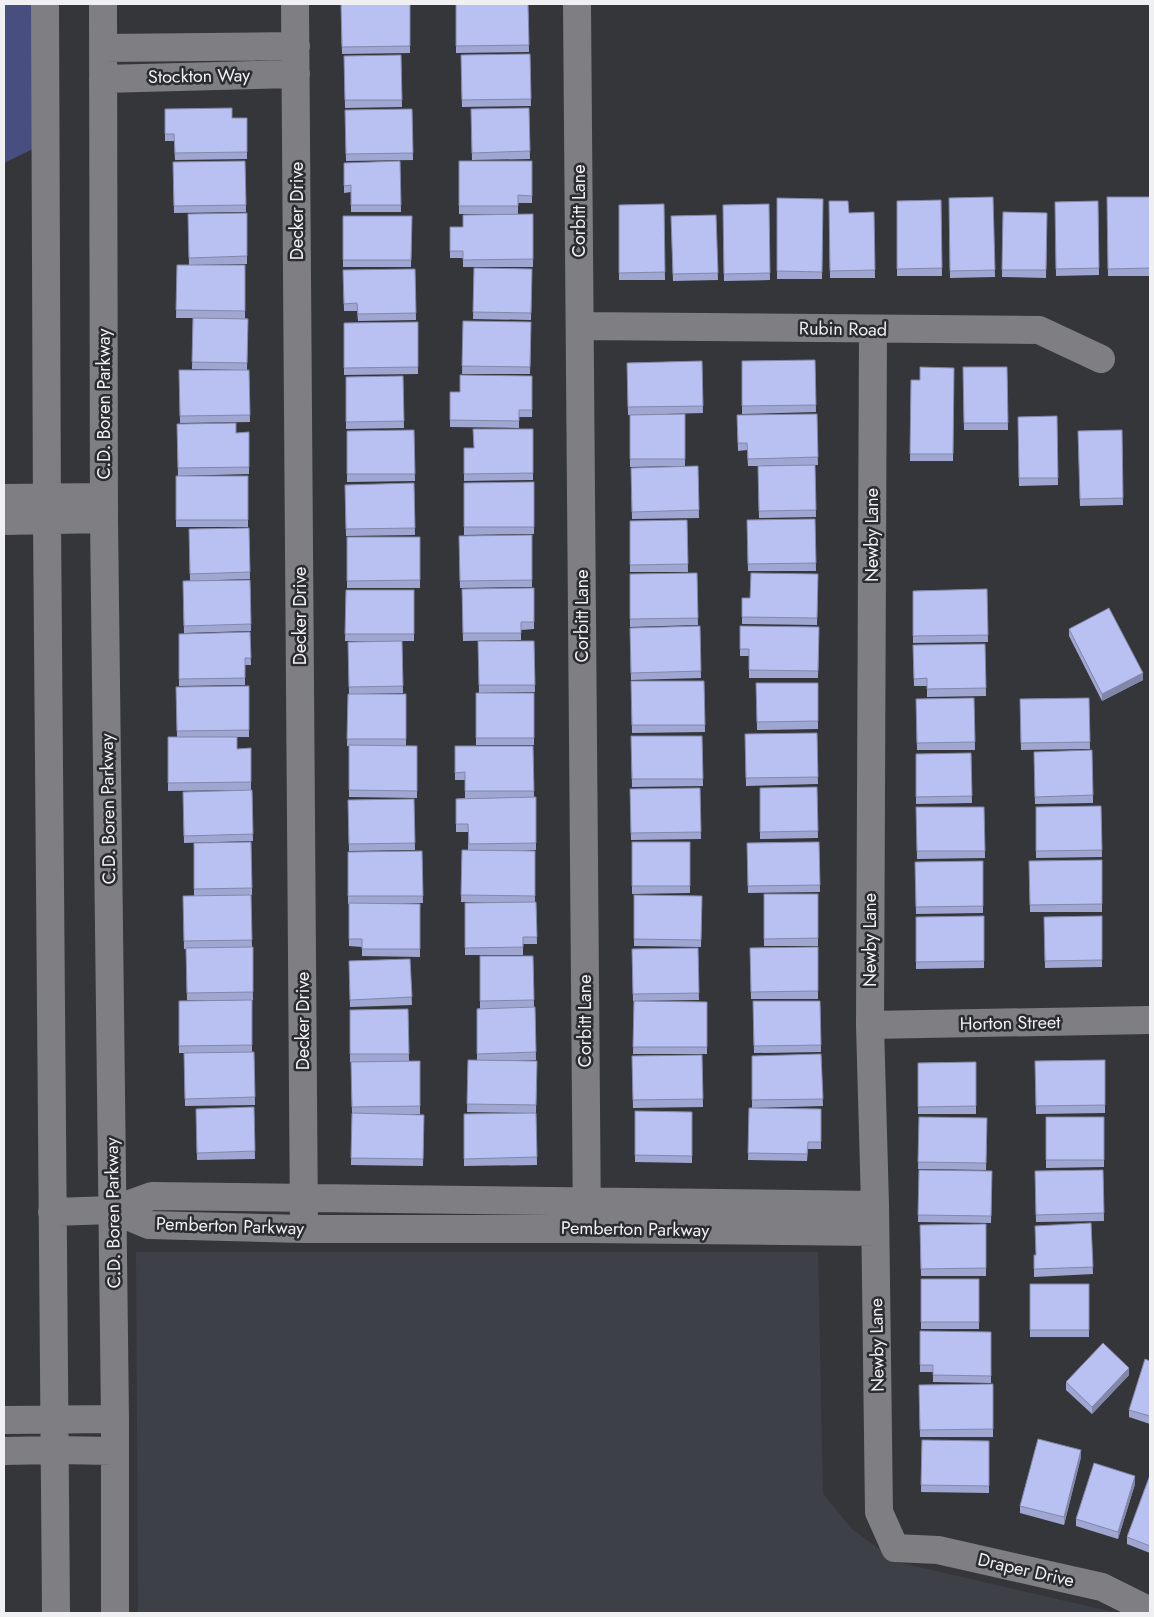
<svg xmlns="http://www.w3.org/2000/svg" width="1154" height="1617" viewBox="0 0 1154 1617" font-family="Jost,sans-serif">
  <style>
    .built { fill: #3e4048 }
    .green { fill: #484e80 }
    .lines { fill: none; stroke-linecap: round; stroke-linejoin: round }
    .minor { stroke: #7e7e83; stroke-width: 28 }
    .wall { fill: #9fa6d1 }
    .shaded-wall { fill: #8287aa }
    .building { fill: #b9c1f3; stroke: #8287aa }
    .labels { text-anchor: middle; stroke-width: 5; stroke-linejoin: round; paint-order: stroke }
    .street-label { font-size: 18px; fill: #f0f0f3; stroke: #2b2c30 }
  </style>
  <rect width="100%" height="100%" fill="#35363a"/>
  <path class="built" d="M136 1252H818L823 1494 852 1529 897 1562 1117 1613H138Z"/>
  <path class="green" d="M4 4H32L35 148 4 163Z"/>
  <g class="lines">
    <path class="minor" d="M45 4 47 520 56 1613
      M103 4 104 519 115 1419V1613
      M295 4 304 1229
      M577 4 587 1229
      M103 48 296 46
      M103 79 296 74
      M580 326 1039 330 1101 359
      M873 329 870 1025 875 1205 879 1512 895 1548 938 1550 1102 1587 1150 1611
      M4 498 104 497
      M4 521 104 519
      M870 1025 1150 1020
      M113 1210 149 1225 304 1229H587L875 1232
      M52 1212 113 1210 152 1196 875 1205
      M4 1420 115 1419
      M4 1451 54 1450 115 1451"/>
  </g>
  <path class="wall" d="M341 4H410V53L342 54Z
    M456 4H528L529 52 456 53Z
    M530 54 531 106 462 107 461 55Z
    M401 55 402 107 345 108 344 56Z
    M529 108 530 159 472 160 471 109Z
    M165 109 232 118H247V159L175 160 174 141H165Z
    M412 109 413 160 346 161 345 110Z
    M245 161 246 212 174 213 173 162Z
    M400 161 401 212H351V192L344 193V163Z
    M459 161H532V203H518V214H459Z
    M993 197 995 277 950 278 949 198Z
    M1107 197H1150V276H1108Z
    M777 198 823 199 822 279H777Z
    M941 200 942 276H897V201Z
    M829 201 849 213 874 212 875 278H830Z
    M1098 201 1099 275 1056 276 1055 202Z
    M664 204 665 280H619V205Z
    M769 204 770 280 724 281 723 205Z
    M1003 212 1047 213 1046 278 1002 277Z
    M247 213V264L193 265H245V318L248 319 247 370H249L250 422 180 423 179 370H236L192 369 193 318H176L177 265H189L188 214Z
    M533 214V267H463V258H450V227H463Z
    M716 215 718 280 673 281 671 216Z
    M343 216H412L411 267H343Z
    M474 268 532 269 531 320 473 319Z
    M415 269 416 320 358 321 357 311H344L343 270Z
    M463 321 531 322 530 374H462Z
    M418 322V374L344 375V323Z
    M815 360 816 412 742 414V361Z
    M702 361 703 413 628 415 627 363Z
    M963 367H1007L1008 430H964Z
    M954 368 953 461H910L911 380H920Z
    M403 376 404 428 346 429V377Z
    M532 376V417H519V428L450 427V392H460Z
    M685 414V466L630 467V415Z
    M817 414 818 465 748 466 747 450 738 451 737 415Z
    M1057 416 1058 485 1019 486 1018 417Z
    M177 424 236 433 249 432V474L178 476Z
    M533 429V480L464 481V448H474Z
    M414 430 415 481 347 482V431Z
    M1122 430 1123 505 1080 506 1078 431Z
    M815 465 816 517 759 518 758 466Z
    M698 466 699 518 632 519 631 468Z
    M176 476H248V527H176Z
    M534 482V534L464 535V483Z
    M414 483 415 535 346 536 345 485Z
    M815 519 816 571H748L747 520Z
    M687 520 688 572H630V521Z
    M249 528 250 579 190 581 189 529Z
    M532 535V587L460 588 459 536Z
    M347 537H420V588H347Z
    M697 573 698 625 630 627V574Z
    M818 574 817 625 742 624V598H750Z
    M250 580 251 631 184 633 183 581Z
    M534 588V629L521 630V640L463 641 462 589Z
    M987 589 988 642 913 643V591Z
    M346 590H414V641H402L403 693 363 694H406V746H417V798L349 797V746H347L348 694H349L348 642 393 641H345Z
    M700 626 701 678 631 680 630 628Z
    M740 626 819 627 818 678H749V656H740Z
    M1069 629 1143 680 1102 701 1069 636Z
    M250 632 251 665H245V685L179 686V634Z
    M478 641H534L535 692 479 693Z
    M985 644 986 696 927 697V686H914L913 645Z
    M631 681H704L705 732 632 733Z
    M756 683H818V729L757 730Z
    M249 686V737H237V749L251 748V790L168 791V737H177L176 687Z
    M476 693H534V745H476Z
    M974 698 975 750H917L916 699Z
    M1089 698 1090 749 1021 750 1020 699Z
    M817 733 818 784 746 786 745 734Z
    M631 736H702L703 786 632 787Z
    M455 746H533L534 797H536V850L522 851H535V902H536L537 944H523V955H465V903H502L461 902 462 850H468V832H456V799L465 798V780H455Z
    M1034 752 1093 795V803L1035 804Z
    M971 753 972 803 916 804V754Z
    M817 787 818 838 760 839V788Z
    M700 788 701 839 631 840 630 789Z
    M252 790 253 841 184 843 183 792Z
    M414 799 415 850 349 851 348 800Z
    M1101 806 1102 857 1036 858V807Z
    M916 807H984L985 858 917 859Z
    M632 842H690V893L632 894Z
    M819 842 820 892 748 893 747 843Z
    M194 843 252 888V895H251L253 1000H187L186 949H184L183 896H194Z
    M422 851 423 903H392L420 904V957L362 956V947L349 946V904H348V852Z
    M1102 860V912H1030L1029 861Z
    M983 861V913L916 914 915 862Z
    M764 894H818V946H764Z
    M634 895 702 896 701 947 634 946Z
    M984 916V968L916 969V917Z
    M1102 916V967L1045 968 1044 917Z
    M818 947V999H751L750 948Z
    M698 948 699 1000 633 1001 632 949Z
    M480 956H533L534 1007H535L536 1060H508L537 1061 536 1113 537 1165 464 1166V1114L528 1113 467 1112 468 1060H477V1009L480 1008Z
    M410 959 412 1005 350 1007 349 961Z
    M252 1000V1052H254L255 1105 185 1106 184 1053H179V1001Z
    M634 1001 707 1002V1054H633Z
    M753 1001H820L821 1052 754 1053Z
    M408 1009 409 1061H420V1114H390L424 1115 423 1166 351 1165 352 1114 351 1062 403 1061 350 1062V1010Z
    M821 1054 823 1106 752 1108V1056Z
    M702 1055 703 1107 633 1108 632 1056Z
    M1105 1060V1113L1036 1114 1035 1061Z
    M976 1062V1114H918V1063Z
    M254 1107 255 1159 197 1160 196 1109Z
    M749 1108 821 1109V1149H808L807 1161 748 1160Z
    M635 1111 692 1112V1163L635 1162Z
    M919 1117 987 1118 986 1170 918 1169Z
    M1046 1117H1104V1167L1046 1168Z
    M919 1170 992 1171 991 1223 918 1222Z
    M1103 1170 1104 1221 1036 1222 1035 1171Z
    M1091 1223 1093 1274 1034 1277V1255H1036Z
    M986 1224V1276H921L920 1225Z
    M921 1279H979V1329H921Z
    M1030 1284H1089V1337H1030Z
    M920 1331 991 1332V1383L933 1382V1372H920Z
    M1150 1361V1424L1129 1417V1410Z
    M1129 1375 1092 1414 1066 1390V1382Z
    M993 1384V1437H920L919 1385Z
    M922 1440 989 1441V1493L921 1492Z
    M1081 1457 1064 1525 1020 1513V1506Z
    M1150 1475V1553L1127 1544V1537Z
    M1135 1484 1118 1539 1076 1526V1519Z"/>
  <path class="shaded-wall" d="M1143 673V680L1102 701V694Z
    M1129 1368V1375L1092 1414V1407Z
    M1081 1450V1457L1064 1525V1517Z
    M1135 1476V1484L1118 1539V1532Z"/>
  <path class="building" d="M341 4H410V46L342 47Z
    M456 4H528L529 45 456 46Z
    M530 54 531 99 462 100 461 55Z
    M401 55 402 100H345L344 56Z
    M232 108V118H247V152L175 153 174 134H165V109Z
    M529 108 530 151 472 153 471 109Z
    M412 109 413 153 346 154 345 110Z
    M245 161 246 205 174 206 173 162Z
    M400 161 401 205H351V185L344 186V163Z
    M459 161H532V196L518 195V206H459Z
    M993 197 995 270 950 271 949 198Z
    M1107 197H1150V268L1108 269Z
    M777 198 823 199 822 272 777 271Z
    M941 200 942 268 897 269V201Z
    M829 201H848L849 213 874 212 875 270 830 271Z
    M1098 201 1099 268 1056 269 1055 202Z
    M664 204 665 272 619 273V205Z
    M769 204 770 273 724 274 723 205Z
    M1003 212 1047 213 1046 270H1002Z
    M247 213V256L189 258 188 214Z
    M533 214V259L463 260V251H450V227H463V215Z
    M716 215 718 273 673 274 671 216Z
    M343 216H412L411 260H343Z
    M177 265H245V311L176 310Z
    M474 268 532 269 531 313 473 312Z
    M415 269 416 313 358 314 357 303 344 304 343 270Z
    M193 318 248 319 247 363 192 362Z
    M463 321 531 322 530 367 462 366Z
    M418 322V367L344 368V323Z
    M815 360 816 405 742 406V361Z
    M702 361 703 406 628 407 627 363Z
    M920 367 954 368 953 454H910L911 380H920Z
    M963 367H1007L1008 423H964Z
    M179 370H249L250 415 180 416Z
    M460 375 532 376V410H519V421L450 420V392H460Z
    M403 376 404 421 346 422V377Z
    M685 414V459H630V415Z
    M817 414 818 457 748 459 747 443H738L737 415Z
    M1057 416 1058 478H1019L1018 417Z
    M236 423V433L249 432V467L178 468 177 424Z
    M473 429H533V473L464 474V448H474Z
    M414 430 415 474H347V431Z
    M1122 430 1123 498 1080 499 1078 431Z
    M815 465 816 510 759 511 758 466Z
    M698 466 699 510 632 512 631 468Z
    M176 476H248V520H176Z
    M534 482V527H464V483Z
    M414 483 415 528 346 529 345 485Z
    M815 519 816 563 748 564 747 520Z
    M687 520 688 564 630 565V521Z
    M249 528 250 572 190 574 189 529Z
    M532 535V580L460 581 459 536Z
    M347 537H420V580L347 581Z
    M697 573 698 618 630 619V574Z
    M751 573 818 574 817 618 742 617V598H750Z
    M250 580 251 624 184 626 183 581Z
    M534 588V622H521V633H463L462 589Z
    M987 589 988 635 913 636V591Z
    M346 590H414V634H345Z
    M1109 608 1143 673 1102 694 1069 629Z
    M700 626 701 671 631 673 630 628Z
    M740 626 819 627 818 671 749 670V649H740Z
    M250 632 251 658H245V678L179 679V634Z
    M402 641 403 686 349 687 348 642Z
    M478 641H534L535 685H479Z
    M985 644 986 688 927 689V678L914 679 913 645Z
    M631 681H704L705 725H632Z
    M756 683H818V721L757 722Z
    M249 686V730L177 731 176 687Z
    M476 693H534V738H476Z
    M348 694H406V739H347Z
    M974 698 975 742 917 743 916 699Z
    M1089 698 1090 742 1021 743 1020 699Z
    M817 733 818 777 746 778 745 734Z
    M631 736H702L703 779H632Z
    M168 737H237V749L251 748V782L168 783Z
    M349 745 417 746V791L349 790Z
    M455 746H533L534 791H465V772L455 773Z
    M1092 750 1093 795 1035 797 1034 752Z
    M971 753 972 796 916 797V754Z
    M817 787 818 831 760 832V788Z
    M700 788 701 832 631 833 630 789Z
    M252 790 253 834 184 836 183 792Z
    M536 797V843L469 844 468 824H456V799Z
    M414 799 415 843 349 844 348 800Z
    M1101 806 1102 850 1036 851V807Z
    M916 807H984L985 851H917Z
    M251 842 252 888 194 889V843Z
    M632 842H690V886H632Z
    M819 842 820 885 748 886 747 843Z
    M462 850 535 851V896L461 895Z
    M422 851 423 896H348V852Z
    M1102 860V904L1030 905 1029 861Z
    M983 861V906L916 907 915 862Z
    M764 894H818V938L764 939Z
    M251 895 252 940 184 941 183 896Z
    M634 895 702 896 701 940 634 939Z
    M536 902 537 937H523V947L465 948V903Z
    M349 903 420 904V949H362V939H349Z
    M984 916V961L916 962V917Z
    M1102 916V960L1045 961 1044 917Z
    M253 947V992L187 993 186 948Z
    M818 947V991L751 992 750 948Z
    M698 948 699 993 633 994 632 949Z
    M480 956H533L534 1000 480 1001Z
    M410 959 412 997 350 1000 349 961Z
    M252 1000V1045L179 1046V1001Z
    M634 1001 707 1002V1047H633Z
    M753 1001H820L821 1045 754 1046Z
    M535 1007 536 1052 477 1054V1009Z
    M408 1009 409 1054H350V1010Z
    M254 1052 255 1097 185 1099 184 1053Z
    M821 1054 823 1099 752 1100V1056Z
    M702 1055 703 1099 633 1100 632 1056Z
    M468 1060 537 1061 536 1105 467 1104Z
    M1105 1060V1105L1036 1106 1035 1061Z
    M420 1061V1106L352 1107 351 1062Z
    M976 1062V1106L918 1107V1063Z
    M254 1107 255 1151 197 1153 196 1109Z
    M749 1108 821 1109V1142H808L807 1154 748 1153Z
    M635 1111 692 1112V1156L635 1155Z
    M352 1113 424 1115 423 1159 351 1158Z
    M536 1113 537 1157 464 1159V1114Z
    M919 1117 987 1118 986 1163 918 1162Z
    M1046 1117H1104V1160H1046Z
    M919 1170 992 1171 991 1216 918 1215Z
    M1103 1170 1104 1213 1036 1215 1035 1171Z
    M1091 1223 1093 1267 1034 1269V1255H1036L1035 1226Z
    M986 1224V1268L921 1269 920 1225Z
    M921 1279H979V1322H921Z
    M1030 1284H1089V1330H1030Z
    M920 1331 991 1332V1376L933 1375V1365H920Z
    M1103 1343 1129 1368 1092 1407 1066 1382Z
    M1145 1359 1150 1361V1416L1129 1410Z
    M993 1384V1429L920 1430 919 1385Z
    M1038 1439 1081 1450 1064 1517 1020 1506Z
    M922 1440 989 1441V1486L921 1485Z
    M1094 1463 1135 1476 1118 1532 1076 1519Z
    M1150 1475V1546L1127 1537Z"/>
  <g class="labels">
    <g class="street-label">
      <text transform="translate(199 76) rotate(-1)" y="6">Stockton Way</text>
      <text transform="translate(297 211) rotate(-90)" y="6">Decker Drive</text>
      <text transform="translate(579 211) rotate(-90)" y="6">Corbitt Lane</text>
      <text transform="translate(843 329) rotate(1)" y="6">Rubin Road</text>
      <text transform="translate(104 404) rotate(-90)" y="6">C.D. Boren Parkway</text>
      <text transform="translate(872 535) rotate(-90)" y="6">Newby Lane</text>
      <text transform="translate(300 616) rotate(-90)" y="6">Decker Drive</text>
      <text transform="translate(582 616) rotate(-90)" y="6">Corbitt Lane</text>
      <text transform="translate(108 809) rotate(-91)" y="6">C.D. Boren Parkway</text>
      <text transform="translate(870 940) rotate(-90)" y="6">Newby Lane</text>
      <text transform="translate(303 1021) rotate(-90)" y="6">Decker Drive</text>
      <text transform="translate(585 1021) rotate(-90)" y="6">Corbitt Lane</text>
      <text transform="translate(1010 1023) rotate(-1)" y="6">Horton Street</text>
      <text transform="translate(113 1213) rotate(-91)" y="6">C.D. Boren Parkway</text>
      <text transform="translate(230 1226) rotate(2)" y="6">Pemberton Parkway</text>
      <text transform="translate(635 1229) rotate(1)" y="6">Pemberton Parkway</text>
      <text transform="translate(877 1345) rotate(-91)" y="6">Newby Lane</text>
      <text transform="translate(1026 1570) rotate(13)" y="6">Draper Drive</text>
    </g>
  </g>
  <rect width="1154" height="1617" fill="none" stroke="#f0f0f3" stroke-width="10"/>
</svg>
